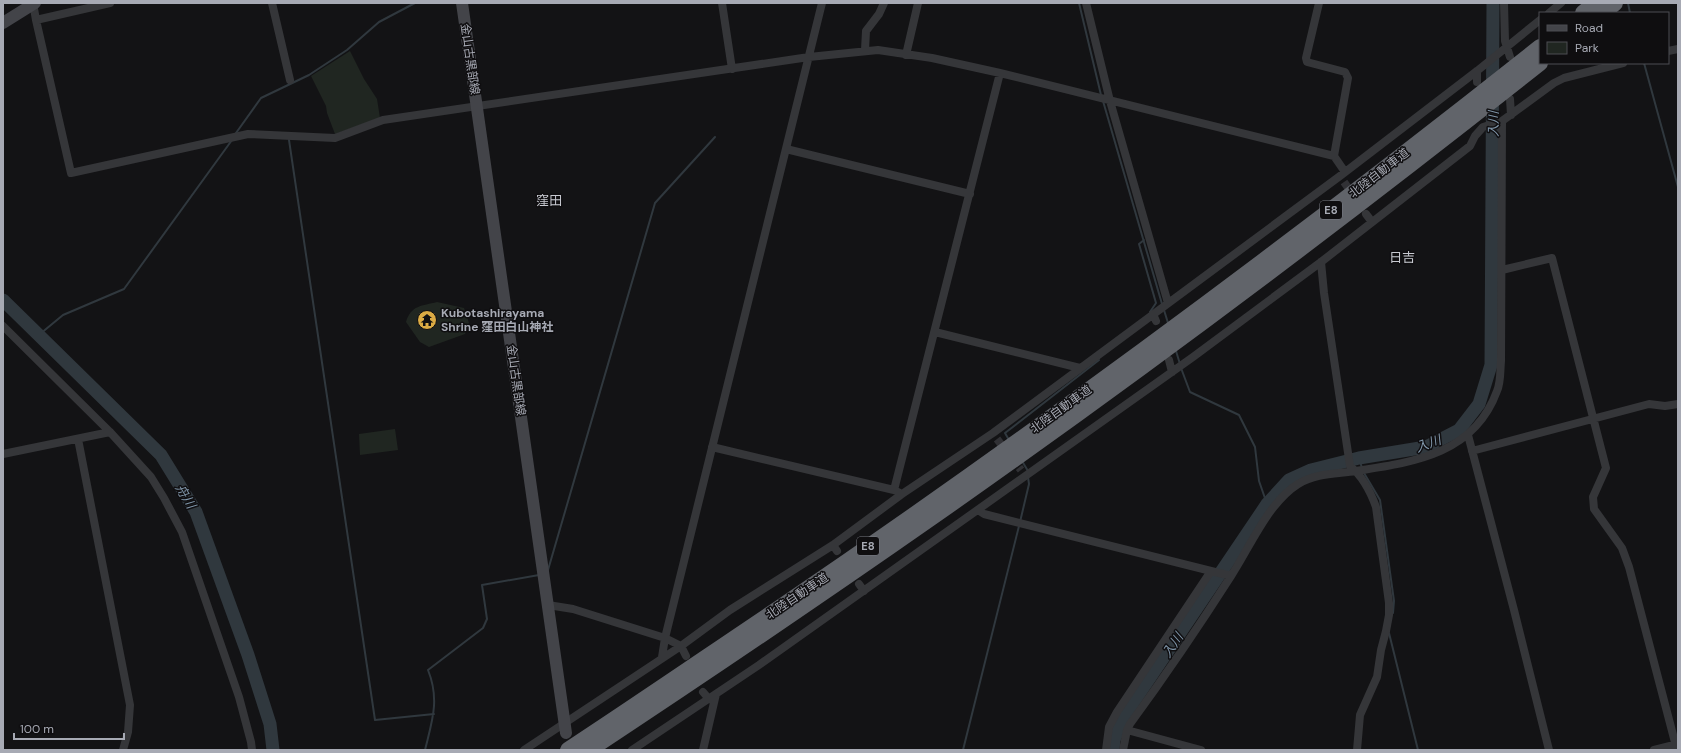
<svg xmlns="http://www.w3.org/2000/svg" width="1681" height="753" viewBox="0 0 1681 753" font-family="'DM Sans','Noto Sans JP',sans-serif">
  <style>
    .green { fill: #202621 }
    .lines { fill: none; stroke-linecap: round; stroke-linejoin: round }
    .stream { stroke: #30383e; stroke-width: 2 }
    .river { stroke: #30383e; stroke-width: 13 }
    .street-tunnel { stroke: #313135; stroke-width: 8; stroke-dasharray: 8 4; stroke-linecap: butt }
    .street { stroke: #353639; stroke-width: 8 }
    .secondary { stroke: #434449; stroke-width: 12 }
    .highway { stroke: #61646a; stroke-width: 16 }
    .labels { text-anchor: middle; stroke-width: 3; stroke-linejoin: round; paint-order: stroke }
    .shield { fill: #0f0e10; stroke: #797b83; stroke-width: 1 }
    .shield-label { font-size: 11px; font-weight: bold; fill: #a7aab4 }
    .street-label { font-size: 12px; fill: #a7aab4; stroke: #0f0e10 }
    .poi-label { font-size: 12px; font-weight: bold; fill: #a7aab4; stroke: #0f0e10; text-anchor: start }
    .water-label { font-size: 13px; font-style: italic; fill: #8197ab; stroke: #0f0e10 }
    .neighbourhood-label { font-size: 13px; fill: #c7c9d0; stroke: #0f0e10 }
  </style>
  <rect width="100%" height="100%" fill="#131315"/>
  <path class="green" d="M350 51 364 79 377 99 380 118 335 134 327 113 326 106 311 76Z
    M437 302 464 308 469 323 465 334 429 347 420 342 406 322C411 305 422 306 437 302Z
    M395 429 398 450 360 455 359 434Z"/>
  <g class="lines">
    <path class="stream" d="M1079 3 1101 95
      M1628 3 1630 13
      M1644 63 1678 187
      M1103 101 1162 304
      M236 133 261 98 309 75 347 50 379 22 415 3
      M289 140 375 720 434 714
      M1144 240 1139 244 1156 303 1150 312
      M1164 310 1168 323
      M40 334 63 315 124 289 232 140
      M1176 351 1180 364
      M1181 368 1190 392 1239 415 1255 447 1259 481 1267 504
      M1009 440 1005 433 1099 360
      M1359 458 1362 468
      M1022 461 1028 471
      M1364 473 1380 500 1394 601 1393 613
      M1020 522 1029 484 1028 477
      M548 570 655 203 715 137
      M1389 633 1418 750
      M425 750C432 721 440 700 428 670L483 628 487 619 482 585 539 575
      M963 750 1019 526"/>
    <path class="river" d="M3 300 161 455 196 512 248 655 270 724 273 750
      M1113 750 1114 740 1124 716 1267 504 1289 480 1311 470 1359 458 1426 447 1459 430 1479 404 1491 365 1493 3"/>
    <path class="street-tunnel" d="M1344 182 1353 195
      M997 439 1021 470"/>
    <path class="street" d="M33 3 36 20 71 173 248 134 335 138 383 120 809 57 878 50 932 58 1000 73 1334 156 1345 172
      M272 3 290 80
      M722 3 732 69
      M1086 3 1110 101 1168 303
      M1319 3 1306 58 1307 62 1345 72 1348 78 1334 156
      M1504 3 1505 41 1510 57
      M1549 13 1561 3
      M36 20 110 3
      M865 50 866 31 879 14 884 3
      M1668 51 1678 49
      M906 55 918 3
      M1477 82V71
      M1510 99 1511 115
      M786 149 970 194
      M1366 214 1372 222
      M1321 262 1324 293 1350 466C1362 476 1371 493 1376 507L1389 603V615L1386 631 1381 650 1377 677 1360 715 1357 750
      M1502 270 1552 258 1606 468 1593 497 1594 509 1622 548 1629 567 1677 750
      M1153 314 1156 321
      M3 326 110 432 151 477 164 498 182 532 239 697 251 742 252 750
      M935 332 1080 368
      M1169 360 1172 372
      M1468 435 1514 610 1549 750
      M78 439 130 705 128 732 123 750
      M712 447 894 490
      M1472 451 1649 404 1665 406 1678 404
      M3 454 110 432
      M902 494 894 490 1000 73
      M978 510 984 514 1231 576
      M833 545 837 551
      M859 584 864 591
      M548 605 573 609 665 638 681 646 686 656
      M662 657 665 638 822 3
      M703 692 709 699
      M1127 730 1201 750
      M524 750 681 646 730 610 833 545 902 494 993 433 1340 176 1477 71 1540 20
      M632 750 759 665 1193 357 1321 262 1470 146 1475 136 1483 127 1502 121
      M703 750 716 694
      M1106 750 1109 727 1117 712 1211 571
      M1123 750 1127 730 1130 724C1165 676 1199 626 1231 576 1250 547 1268 503 1298 484 1316 473 1336 474 1356 471 1415 462 1474 454 1497 391 1501 382 1500 371 1501 361L1502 121 1554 83 1564 78 1623 63
      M1654 750 1678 744"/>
    <path class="secondary" d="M462 3 566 733
      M3 23 35 3"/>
    <path class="highway" d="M1583 13 1595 3
      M1603 13 1615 3
      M568 750C638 704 708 656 778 609 1039 431 1293 243 1540 47
      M589 750C704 674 818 597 931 518 1138 373 1342 220 1540 63"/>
  </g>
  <defs>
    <g id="temple-disc" transform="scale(1)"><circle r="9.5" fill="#dcac44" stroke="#0f0e10"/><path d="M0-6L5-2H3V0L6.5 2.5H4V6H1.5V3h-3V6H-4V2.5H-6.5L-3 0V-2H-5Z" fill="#111"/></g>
  </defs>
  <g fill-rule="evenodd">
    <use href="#temple-disc" x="427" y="320"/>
  </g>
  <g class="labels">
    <g class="shield">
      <rect x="1320" y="201" width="22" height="18" rx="3"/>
      <rect x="857" y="537" width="22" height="18" rx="3"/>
    </g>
    <g class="shield-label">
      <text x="1331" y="214">E8</text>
      <text x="868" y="550">E8</text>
    </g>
    <g class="street-label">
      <text transform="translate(470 59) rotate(82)" y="4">金山古黒部線</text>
      <text transform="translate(1379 173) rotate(-38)" y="4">北陸自動車道</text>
      <text transform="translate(516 380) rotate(82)" y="4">金山古黒部線</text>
      <text transform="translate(1061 409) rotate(-36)" y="4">北陸自動車道</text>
      <text transform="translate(797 596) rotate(-34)" y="4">北陸自動車道</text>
    </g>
    <g class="poi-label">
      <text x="441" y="317">Kubotashirayama<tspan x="441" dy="14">Shrine 窪田白山神社</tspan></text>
    </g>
    <g class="water-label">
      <text transform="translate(1493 124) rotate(-90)" y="5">入川</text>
      <text transform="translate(1428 443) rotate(-20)" y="5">入川</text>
      <text transform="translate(186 496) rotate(59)" y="5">舟川</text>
      <text transform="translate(1172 645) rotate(-56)" y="5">入川</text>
    </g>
    <g class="neighbourhood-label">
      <text x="549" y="205">窪田</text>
      <text x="1402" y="262">日吉</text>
    </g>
  </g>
  <rect width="1681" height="753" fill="none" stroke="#a7aab4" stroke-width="8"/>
  <rect x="1539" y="12" width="130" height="52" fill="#0f0e10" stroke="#4c4c52"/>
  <rect x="1547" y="25" width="20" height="6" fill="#434449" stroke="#4c4c52"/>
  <text x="1575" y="32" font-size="12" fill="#a7aab4">Road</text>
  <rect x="1547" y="42" width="20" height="12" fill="#202621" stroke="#4c4c52"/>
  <text x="1575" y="52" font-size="12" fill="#a7aab4">Park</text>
  <path d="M14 733v6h110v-6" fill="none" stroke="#a7aab4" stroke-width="2"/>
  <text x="20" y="733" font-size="12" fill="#a7aab4" stroke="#0f0e10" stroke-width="3" paint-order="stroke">100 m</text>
</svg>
